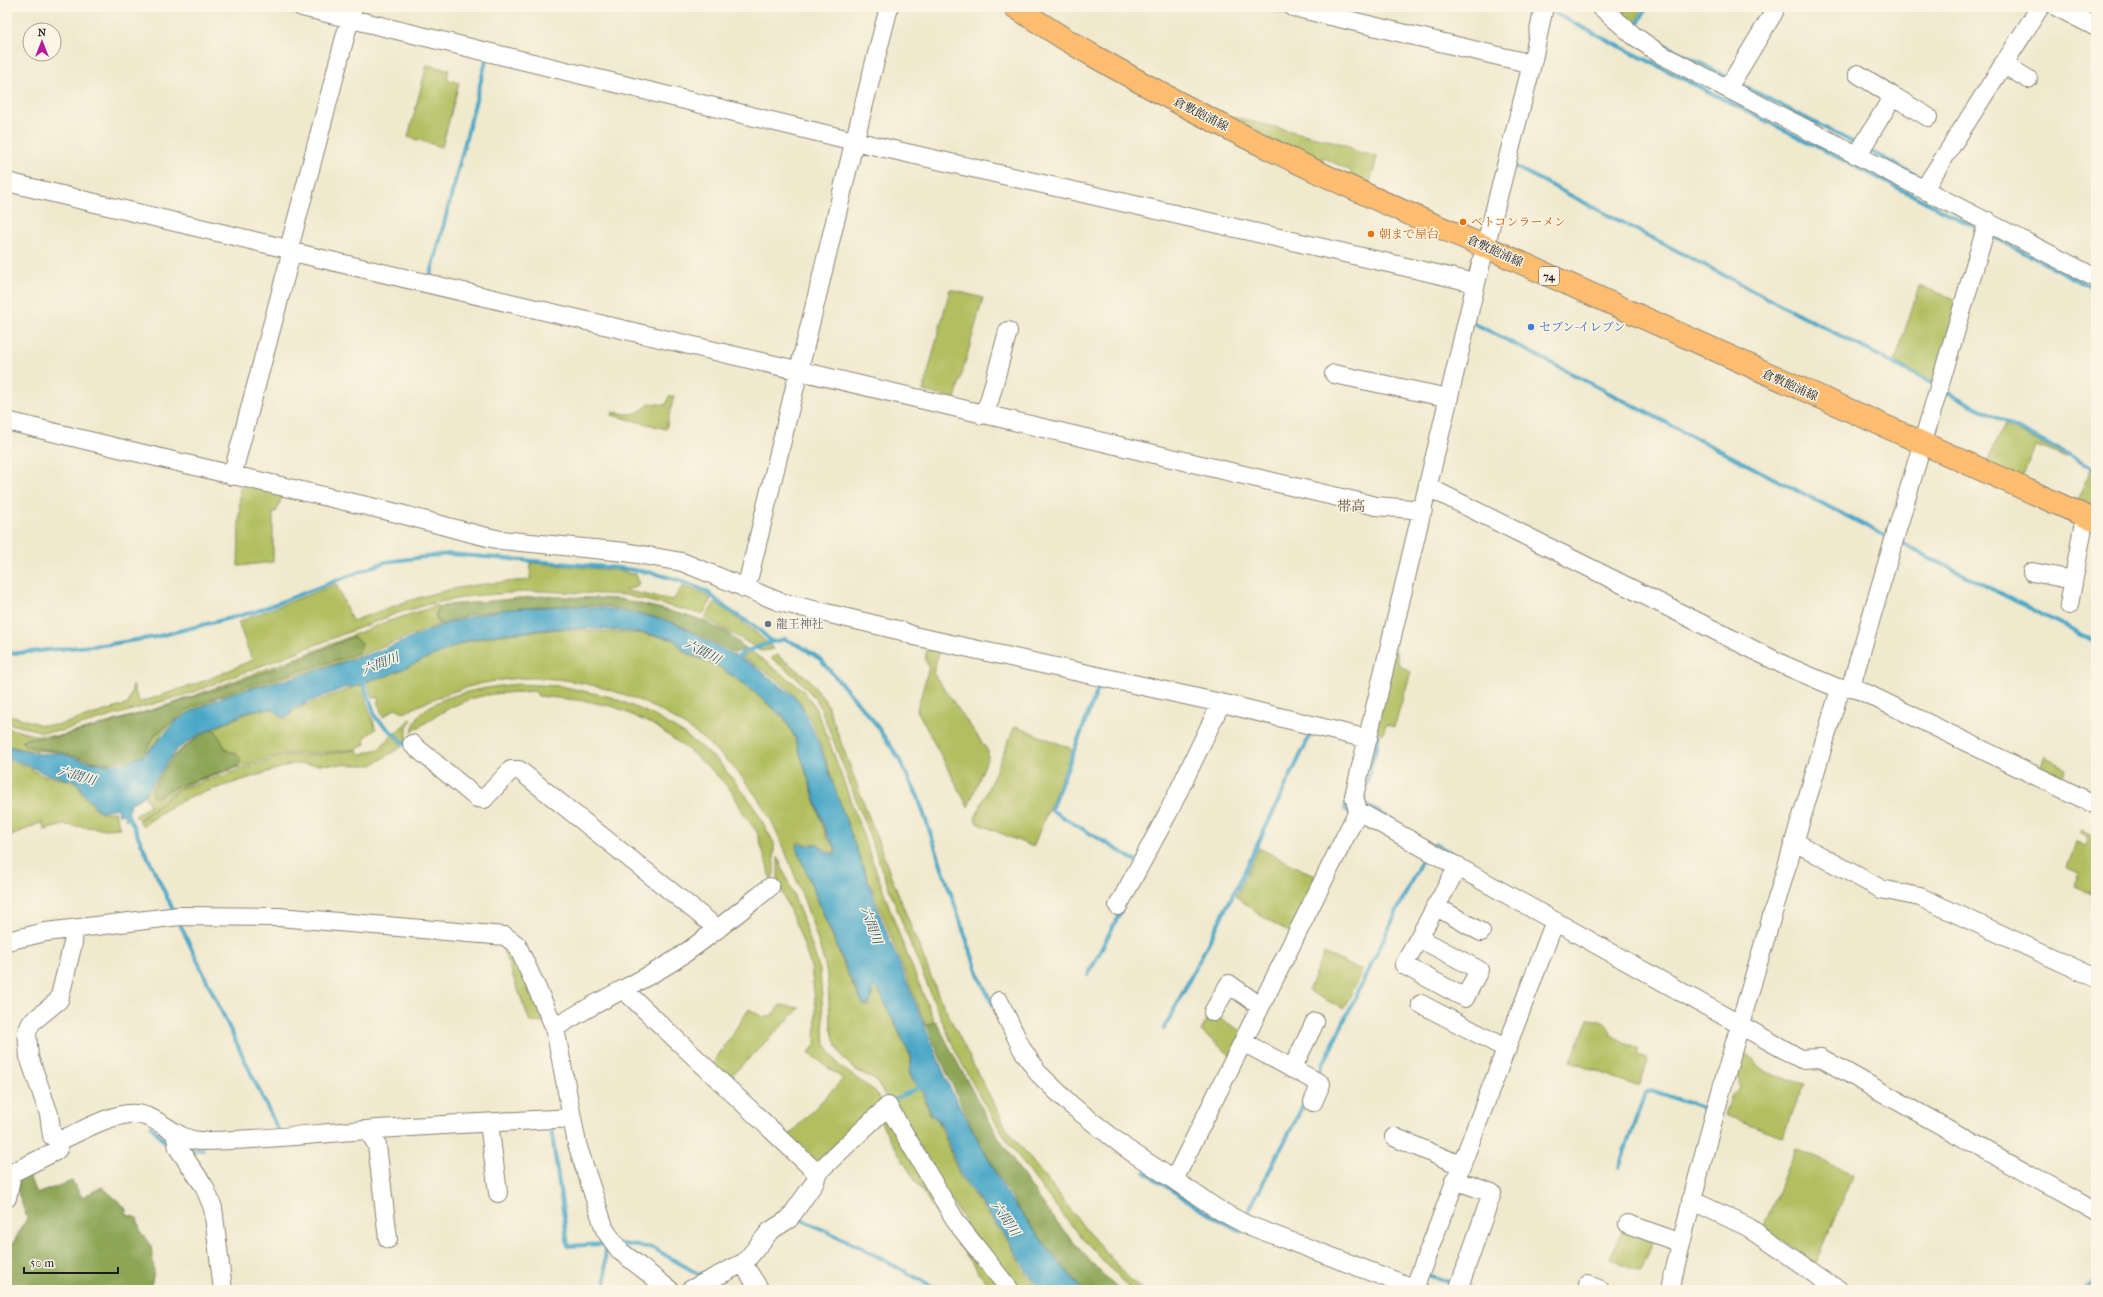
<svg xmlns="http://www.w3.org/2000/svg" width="2103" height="1297" viewBox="0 0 2103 1297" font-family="'IM FELL French Canon','Noto Serif JP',serif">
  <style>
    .green { fill: #b1bf61; stroke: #666e3e; fill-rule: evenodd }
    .forest { fill: #8ca657; stroke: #54613a }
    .water { fill: #48a7c7; stroke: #326272 }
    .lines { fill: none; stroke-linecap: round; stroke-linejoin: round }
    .stream { stroke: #48a7c7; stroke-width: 4 }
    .minor-casing { stroke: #868275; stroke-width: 20 }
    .major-casing { stroke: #868275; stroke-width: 24 }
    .minor { stroke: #fff; stroke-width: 18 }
    .major { stroke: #fcbd6f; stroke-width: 22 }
    .food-dot { fill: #e8710a; stroke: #fcf5e5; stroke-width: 1.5 }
    .shop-dot { fill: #3f7fe0; stroke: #fcf5e5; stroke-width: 1.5 }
    .worship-dot { fill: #6b7280; stroke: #fcf5e5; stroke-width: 1.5 }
    .labels { text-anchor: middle; stroke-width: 3; stroke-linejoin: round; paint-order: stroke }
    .shield { fill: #fcf5e5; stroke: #5f5d58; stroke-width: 1 }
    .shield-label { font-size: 11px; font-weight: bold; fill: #1c1c1c }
    .street-label { font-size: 12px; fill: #1c1c1c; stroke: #fcf5e5 }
    .food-label { font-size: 12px; fill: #c56008; stroke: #fcf5e5; text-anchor: start }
    .shop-label { font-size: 12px; fill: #366cbe; stroke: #fcf5e5; text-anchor: start }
    .worship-label { font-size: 12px; fill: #5b616d; stroke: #fcf5e5; text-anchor: start }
    .water-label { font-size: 13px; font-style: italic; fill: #305b69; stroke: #fcf5e5 }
    .quarter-label { font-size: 14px; fill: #615348; stroke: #fcf5e5 }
  </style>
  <rect width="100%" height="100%" fill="#fcf5e5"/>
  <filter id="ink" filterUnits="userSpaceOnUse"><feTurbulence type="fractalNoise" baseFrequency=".025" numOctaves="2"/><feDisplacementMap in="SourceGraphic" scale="8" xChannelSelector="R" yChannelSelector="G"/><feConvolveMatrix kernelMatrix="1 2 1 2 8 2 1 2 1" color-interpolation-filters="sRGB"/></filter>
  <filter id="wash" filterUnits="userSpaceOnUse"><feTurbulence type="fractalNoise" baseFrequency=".012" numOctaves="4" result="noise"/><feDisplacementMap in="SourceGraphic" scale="16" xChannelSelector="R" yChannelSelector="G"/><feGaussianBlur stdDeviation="0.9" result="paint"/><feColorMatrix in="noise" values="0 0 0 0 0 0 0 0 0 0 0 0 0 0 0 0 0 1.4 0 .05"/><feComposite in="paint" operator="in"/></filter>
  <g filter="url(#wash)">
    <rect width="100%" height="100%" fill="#f1e9ce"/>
    <path class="green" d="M1615 7H1643L1635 23Z
      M427 65 449 70 447 79 459 83 442 147 408 137Z
      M1221 114 1344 144 1356 151 1377 157 1368 190 1348 180 1351 171 1322 157 1317 166Z
      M1919 286 1958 300 1933 382 1895 362Z
      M950 289 983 298 955 399 923 391Z
      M669 396H674L666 429 612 415 613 412C631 415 637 416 650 403L666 405Z
      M2004 425 2066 455 2065 457 2035 446 2021 481 1985 465Z
      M2091 469 2096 471V504L2092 513 2075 505Z
      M242 484 283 493 277 511 273 513V562L238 566 240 488Z
      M531 563 625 571 626 573 636 574 639 583 635 588 626 589V591L673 600 683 586 703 593 711 599 705 612 701 614 624 595 537 591 472 596 430 604 398 613 191 693 61 731 43 732 7 723V714L42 725H59L128 704 133 685 138 700 141 702 207 680 252 660 238 622 336 584 352 621C384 610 415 597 448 590 475 584 502 582 530 580Z
      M715 602 754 631 774 649 762 651 705 618Z
      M439 605 435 616 439 625 341 662 218 697 176 720 164 731 152 748 133 760 102 764 60 752 25 750 7 745V728L34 735 59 736 93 727 171 704 306 654 386 622ZM353 637 344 658C291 672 194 691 157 733 152 739 148 747 144 754L112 763 91 761 60 752 25 746 23 742 27 738 60 737 171 705 285 665Z
      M561 629 644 634 675 640 683 652 718 667 743 683 784 718 795 738 826 836 835 848 834 853C824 852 817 838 806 845L798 842 796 847 848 976 864 1006H870L874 986 879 991 911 1058 909 1073 912 1081 921 1090 930 1115 938 1120 959 1175 1011 1246 1024 1271 1040 1290H1015L985 1254 876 1081C868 1076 858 1072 851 1066 822 1041 833 998 825 965 818 939 809 914 800 889 791 866 782 842 771 820 738 759 679 711 613 691 537 667 473 677 404 713L396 708 383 717 377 701 380 699 379 697 373 698 367 682 376 678 387 676 425 658 469 641 500 635Z
      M928 643 941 646 933 673 988 751V757L968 807 917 710 929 667 925 660Z
      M1395 648 1399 665 1411 672 1394 727 1386 724 1383 734 1376 731Z
      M752 652 802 689 814 705 827 736 902 942 934 1021 926 1026C898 954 869 883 842 811 829 775 822 733 799 701 786 683 761 668 741 657Z
      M777 655 809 679 826 702 891 876 938 994 978 1074 1008 1130 1088 1232 1126 1275 1142 1290H1131C1068 1226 1011 1155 968 1075 949 1041 935 1003 920 967 884 880 854 790 818 702L798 679 771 658Z
      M517 684 560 686 611 697 651 714 683 733 718 761 752 803 774 843V874L771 879 757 832 745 816 732 792 713 771 691 752 657 727 615 707 586 701 538 696 535 691C514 693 491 692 471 699 449 706 431 719 412 732 413 728 414 723 416 720 431 694 489 687 517 684Z
      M357 686H363L366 701 376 729 364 738 366 744 357 749 319 753 283 754 208 777 179 788 139 820 135 816 150 805 144 795 170 758 201 734 253 711 261 709H274L282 718H287L295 709ZM215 730 227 751 236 753 238 766 177 786 157 797 151 790 175 755Z
      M411 718 412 719 407 727V744L401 738 398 742 403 746 372 765 293 764 192 796 167 809 143 826 139 821 180 789 283 756 319 755 357 750 361 754 378 749Z
      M1015 726 1070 748 1072 752 1033 847 977 823 975 819Z
      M2045 756 2064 767 2066 769 2060 782 2039 771Z
      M7 761 27 766 41 775 76 782 83 795 100 813 115 812 120 828 107 829 64 825 45 830 42 822 7 838Z
      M2082 830 2096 837V867L2092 894 2074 886 2079 873 2067 867 2077 841 2085 846 2088 842 2087 836 2080 832Z
      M1259 848 1321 879 1291 933 1258 914 1236 896Z
      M778 857 801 914 820 970 825 1044 839 1066 875 1091 882 1103 870 1110 814 1165 786 1138 843 1079 809 1053 815 1045 816 1009 811 967 800 934 778 883Z
      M499 939 508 942 545 1023 530 1022Z
      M1324 953 1362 971 1344 1009 1308 991Z
      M780 1005 800 1008 726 1081 711 1066 749 1009C766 1019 767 1022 780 1005Z
      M1209 1016 1218 1018 1244 1032 1231 1056 1201 1031Z
      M1588 1019C1600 1020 1608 1021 1611 1035L1639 1050 1637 1055 1647 1058 1648 1061 1639 1087 1571 1061Z
      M1742 1052 1755 1061C1759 1074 1792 1080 1806 1084L1797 1099 1783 1137 1725 1115 1732 1095 1740 1087 1738 1074Z
      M886 1112 1006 1290H994L985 1281C947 1229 910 1177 879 1119Z
      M1795 1148 1854 1175 1815 1265 1764 1227Z
      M1623 1228 1654 1239 1641 1272 1610 1258Z"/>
    <path class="forest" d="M542 596 620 599 662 609 702 620 726 632 747 649 734 653 678 624 662 619 605 606 565 605 508 609 469 615 440 625 436 616 438 608 447 605Z
      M353 637 362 643 359 652 344 658 230 691 188 709 156 734 144 754 132 760 112 763 91 761 60 752 25 746 22 742 27 738 60 737 171 705 285 665Z
      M210 730H215L227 751 236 753 241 759 238 766 177 786 157 797 152 796C151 788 156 783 160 776 177 751 185 746 210 730Z
      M936 1021C987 1121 1036 1212 1119 1290H1084C1059 1262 1027 1224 1008 1192 976 1139 950 1083 927 1026Z
      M27 1170 36 1194 72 1181 82 1197 102 1187 125 1207 127 1215 137 1218 141 1233 151 1245 154 1272 150 1290H7V1254L27 1218 17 1190 19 1175Z"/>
    <path class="water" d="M565 606 605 608 662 619 678 625 754 666 793 695 800 703 818 741 882 921 950 1088 1008 1196 1058 1262 1083 1290H1042L1027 1272 1011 1244 960 1174 942 1126 938 1119 931 1115 923 1091 913 1080 910 1073 912 1058 879 991 874 985 869 1005H864L849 975 796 847 798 844 806 846 816 844 828 853 835 854 836 848 827 835 795 738 785 718 743 683 718 666 684 651 675 640 644 633 601 629 561 628 500 634 469 640 387 676 366 681 364 685 344 688 311 701 295 708 287 717H282L273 709 252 710 200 734 176 750 143 797 129 804 130 810 128 811 131 818 126 820 124 814 119 815 117 808 100 812 84 794 77 782 43 773 26 764 7 759V746L40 754 59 753 88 762 111 765 126 763 145 755 176 721 188 713 231 693 289 679 382 650 440 626 469 617 509 609Z"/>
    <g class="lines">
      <path class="stream" d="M275 7 300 13
        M1264 7 1290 13
        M1548 10 1981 230
        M1636 27 1647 7
        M1655 40 1729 78
        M1736 82 1858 145
        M1866 149 1924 179
        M1512 165 1935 385
        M1988 234 2096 290
        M430 278 487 57
        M1472 322 1891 539
        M1943 390 2096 469
        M1899 542 2096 642
        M7 654 111 644 155 637 254 612 385 562 449 554 619 568 653 573 681 581 706 591 727 609 757 628 772 642
        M734 660 744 652 772 642 785 639 802 647 820 659 872 719 898 757 918 797 980 979 993 1005
        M363 681 376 718 407 746
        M1101 681 1051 810 1136 861
        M1374 735 1379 736 1364 793 1366 805 1396 822
        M1347 798 1345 809 1352 814
        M128 815 174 912
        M1435 844 1478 868
        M179 922 279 1132
        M1088 975 1121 911
        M1164 1029 1239 883 1312 731
        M1317 1077 1424 855
        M891 1101 924 1085
        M151 1126 172 1150
        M547 1127H551L568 1246 605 1244
        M186 1151 203 1149
        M1619 1167 1645 1093 1651 1090 1711 1111
        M1145 1172 1200 1209 1241 1231
        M796 1217 858 1246 939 1290
        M1246 1217C1265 1177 1287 1139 1306 1099
        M621 1244 653 1248 700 1275 705 1273
        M1428 1272 1427 1275 1456 1284
        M1464 1286 1476 1290
        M606 1290 605 1244H609
        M1380 1290 1382 1285
        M2084 1290 2096 1281"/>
    </g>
  </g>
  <g filter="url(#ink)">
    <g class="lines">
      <g class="minor-casing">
        <path id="minor" d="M302 7 854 141 1476 283
          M1293 7 1532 64
          M1601 7 1633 35 1660 54 2096 278
          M2057 7 2096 27
          M2003 64 2028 79
          M1728 88 1774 12
          M1893 96 1928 117
          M1858 154 1893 96 1858 74
          M7 182 284 248 297 253 1376 506 1423 510
          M1924 189 2040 7
          M1334 374 1449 398
          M982 415 989 402 1008 331
          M7 421C133 452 258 481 384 510 423 519 462 532 501 540L625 552 682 562 780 602 902 631 914 636 1230 705 1368 739
          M232 476 290 258 291 241 353 7
          M1428 487 1786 666 1840 689 1851 686 2096 805
          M2032 572 2073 580
          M744 588 749 577 853 147 889 7
          M2069 605 2085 516
          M1851 686 1988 221
          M412 744 477 798 484 799 511 770H519L718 929
          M1358 811 1801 1059 1821 1058 2096 1212
          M1795 842 1881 889 1920 897 2096 978
          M1118 906 1168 813 1221 703
          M1435 906 1481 932
          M1419 938 1479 970 1465 998 1404 965 1458 866
          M7 941 46 932 179 916 279 917 505 936 517 945 555 1028 577 1144 605 1230 620 1251 670 1290
          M624 990 817 1173
          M999 1001 1022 1049 1038 1073 1071 1105 1127 1149 1174 1180
          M1421 1004 1507 1049
          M1213 1012 1229 984 1260 1006
          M555 1028C594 1002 636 985 675 960 708 938 739 912 770 887
          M1243 1042 1321 1084 1313 1102
          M1292 1069 1315 1022
          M489 1123 498 1193
          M368 1130 377 1145 388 1239
          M175 1132 178 1148 204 1186 213 1208 223 1290
          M1394 1137 1460 1165
          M61 1140 52 1136 49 1114 29 1057 27 1032 31 1023 59 1000 73 943 74 930
          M1454 1180 1492 1193 1458 1290
          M7 1198 12 1173 54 1152 58 1149 61 1140C82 1131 105 1117 128 1114 157 1111 173 1140 200 1141 255 1141 311 1134 366 1130 434 1125 503 1122 571 1118
          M1691 1200 1748 1227 1839 1290
          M1628 1224 1681 1243
          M743 1264 760 1290
          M1588 1285 1601 1290
          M1414 1289 1555 921
          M690 1290 745 1262 770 1231 789 1219 815 1182 817 1173 888 1106 957 1223 1010 1290
          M1419 1290 1245 1224 1219 1210 1174 1180 1358 811 1354 796 1476 283 1532 64 1544 7
          M1670 1290C1717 1087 1781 889 1840 689"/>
      </g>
      <g class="major-casing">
        <path id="major" d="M1015 7C1040 23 1065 40 1092 55 1219 128 1351 190 1486 247L2096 521"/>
      </g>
      <use href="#minor" class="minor"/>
      <use href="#major" class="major"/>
    </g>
  </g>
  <g class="food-dot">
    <circle cx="1463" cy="222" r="4"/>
    <circle cx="1371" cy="234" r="4"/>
  </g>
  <circle class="shop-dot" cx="1531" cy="327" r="4"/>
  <circle class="worship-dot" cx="768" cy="624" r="4"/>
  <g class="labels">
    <rect class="shield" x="1539" y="267" width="20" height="18" rx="3"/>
    <g class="shield-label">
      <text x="1549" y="280">74</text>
    </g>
    <g class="street-label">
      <text transform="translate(1201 114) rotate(27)" y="4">倉敷飽浦線</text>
      <text transform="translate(1495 251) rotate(24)" y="4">倉敷飽浦線</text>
      <text transform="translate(1790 385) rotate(24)" y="4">倉敷飽浦線</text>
    </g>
    <g class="food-label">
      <text x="1471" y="226">ベトコンラーメン</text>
      <text x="1379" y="238">朝まで屋台</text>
    </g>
    <g class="shop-label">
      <text x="1539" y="331">セブン-イレブン</text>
    </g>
    <g class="worship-label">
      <text x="776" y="628">龍王神社</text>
    </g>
    <g class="water-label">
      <text transform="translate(703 651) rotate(27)" y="5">六間川</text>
      <text transform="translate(380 663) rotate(-21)" y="5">六間川</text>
      <text transform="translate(77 775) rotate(16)" y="5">六間川</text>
      <text transform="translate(872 925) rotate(70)" y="5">六間川</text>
      <text transform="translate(1006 1218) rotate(56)" y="5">六間川</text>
    </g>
    <g class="quarter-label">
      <text x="1351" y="511">帯高</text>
    </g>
  </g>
  <rect width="2103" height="1297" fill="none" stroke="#fcf5e5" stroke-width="24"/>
  <g transform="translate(42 42)"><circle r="19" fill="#fcf5e5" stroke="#a29e95"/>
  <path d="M0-3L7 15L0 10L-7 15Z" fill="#b5179e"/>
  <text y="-6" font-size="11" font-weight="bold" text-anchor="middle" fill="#1c1c1c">N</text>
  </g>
  <path d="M24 1267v6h94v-6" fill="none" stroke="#1c1c1c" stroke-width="2"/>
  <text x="30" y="1267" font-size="12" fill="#1c1c1c" stroke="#fcf5e5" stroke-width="3" paint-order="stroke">50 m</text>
</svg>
